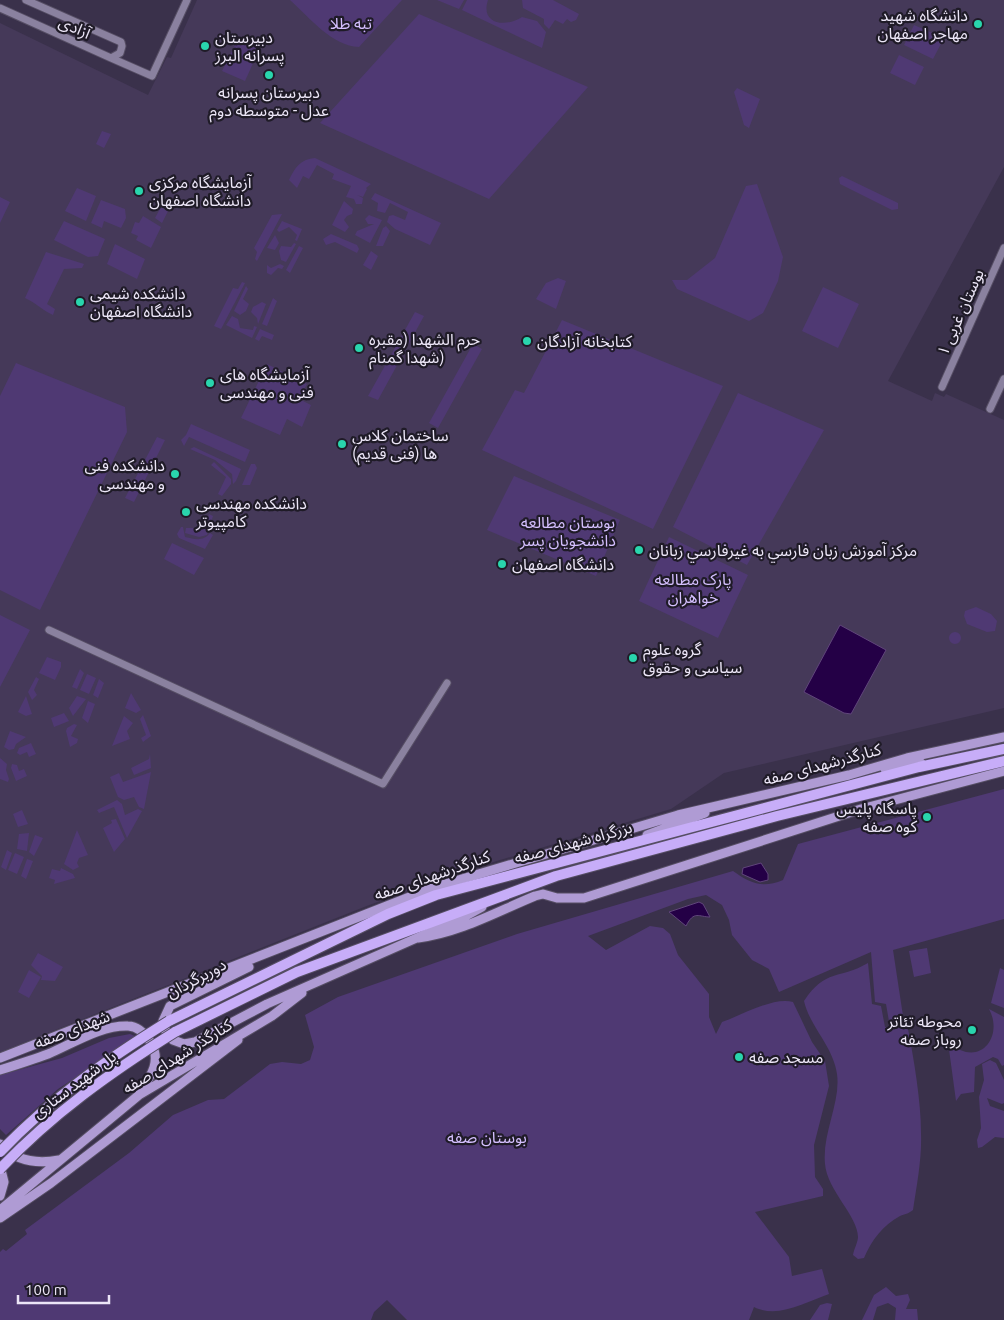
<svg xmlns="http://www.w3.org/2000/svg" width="1004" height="1320" viewBox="0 0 1004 1320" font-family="Ubuntu,'Noto Sans Arabic',sans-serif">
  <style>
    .built { fill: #453959 }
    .green { fill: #4f3973 }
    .water { fill: #240046; stroke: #60457b }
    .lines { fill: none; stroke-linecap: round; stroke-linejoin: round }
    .minor-casing { stroke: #564e64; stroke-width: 9 }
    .major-casing { stroke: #564e64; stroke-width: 11 }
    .highway-casing { stroke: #564e64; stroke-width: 12 }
    .minor { stroke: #8a819f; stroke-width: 7 }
    .major { stroke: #af9bd4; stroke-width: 9 }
    .highway { stroke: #c7adf8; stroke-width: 10 }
    .highway-bridge-casing { stroke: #564e64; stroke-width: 12; stroke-linecap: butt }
    .highway-bridge { stroke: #c7adf8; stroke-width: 10 }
    .poi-dot { fill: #29d5ad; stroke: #1f1b27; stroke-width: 2 }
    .labels { text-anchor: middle; stroke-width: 4.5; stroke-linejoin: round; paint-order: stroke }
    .poi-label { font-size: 16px; fill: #ece6f7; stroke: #1f1b27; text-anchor: start }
    .park-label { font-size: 16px; fill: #d4bffe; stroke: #1f1b27 }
    .street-label { font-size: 16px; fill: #ece6f7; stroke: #1f1b27 }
  </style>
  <rect width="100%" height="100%" fill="#3a314b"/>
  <path class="built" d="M197 0H1004V167L888 381 932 401 935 393 944 397 946 394 1004 420V708L724 773 671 809 450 875 364 907 0 1052V23L148 95 167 57 171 58Z"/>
  <path class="green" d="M290 0H402L359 47C332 46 310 18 290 0Z
    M437 0H464L459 9Z
    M467 0H488C480 24 505 28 522 17L537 21 546 32 542 48 462 10Z
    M522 0H553L579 14 576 20 571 22 567 19 563 24 555 20 549 29 544 24V19L523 8Z
    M419 14 588 87 489 199 320 123Z
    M914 25 944 38 933 59 904 45Z
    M238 39 259 50 245 81 222 71Z
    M899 55 924 67 915 85 890 73Z
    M737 88 760 99 749 128 744 125 734 92Z
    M102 131 111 134 104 148 96 144Z
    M315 158 371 184 366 188 367 189 363 197 357 195 363 198 362 204H356L354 199 346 197 351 186 332 179 334 174 317 165 309 179 303 176 297 188 289 180C295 167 301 159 315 158Z
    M842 176 898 203V209L892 210 840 184 839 178Z
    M757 184 783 257 778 281 767 305 763 313 749 321 677 289 672 280H687L715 258 746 186Z
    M77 188 96 196 86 221 65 211Z
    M375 193 441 223 430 245 395 229 387 222 389 216 393 215 405 220 408 212 390 203 385 213 377 211 378 203 371 199Z
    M0 197 10 202 0 223Z
    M101 200 125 209 126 218 121 228 104 221 102 228 91 223Z
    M344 201 353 209 352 214 347 216 344 220 349 227 345 232 332 225Z
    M161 207 168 211 162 223 155 218Z
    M282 214 281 216 257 261 255 259 257 252 254 248 272 215Z
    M369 215 382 220 370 243 355 235 357 231 374 224H368L365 219Z
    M143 216 161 227 151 248 136 240 138 236 131 233 135 222 139 223Z
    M64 221 105 239 98 256 88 257 54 240Z
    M282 221 302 229 297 241 295 240 297 235 289 227 279 232 277 230Z
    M386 226 390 231 383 246H376L383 228Z
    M331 234 357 245 359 249 357 253 335 242 326 245 323 239Z
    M275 235 279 243 275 250 267 248Z
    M294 243 296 244 286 262 281 260 279 251 281 246 291 247Z
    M115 244 145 259 137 279 107 264Z
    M299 246 303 248 290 273 286 270Z
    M371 251 378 256 371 270 363 265Z
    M46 252 84 264 82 268 64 269 47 304 55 309 53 315C42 310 36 303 25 298Z
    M280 264 284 266 282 269 278 268 271 275 267 273V265L271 268Z
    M558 278 566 281 556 309 536 299 546 283Z
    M242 282 245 283 221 329 214 326 233 288 238 289Z
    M246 286 248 289 243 299 249 304 246 311 240 315 234 311Z
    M823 287 859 304 838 348 802 331Z
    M273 298 277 301 267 326 262 324Z
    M262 302 266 304 258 324 257 318 251 312 253 307Z
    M415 312 424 316 378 400 368 396Z
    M232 316 238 319 240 328 253 330 254 326 257 327 252 338 226 325Z
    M562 320 723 386 653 529 482 450 515 390 524 393Z
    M260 329 274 335 272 340 262 336 259 341 255 339Z
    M473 344 482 349 438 428 429 423Z
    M16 363 125 407 127 432 40 610 0 590V396Z
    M267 364 307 384 299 399 311 405 302 427 287 419 280 435 241 418Z
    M738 393 824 430 747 565 673 527Z
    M191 424 250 450 245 462 189 437 184 446 181 440 186 435Z
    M157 437 165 440 134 502 125 498Z
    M194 447 241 469 236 481 233 484 232 474 215 460 190 449Z
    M214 462 231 479V484L222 496 218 494 226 477 211 465Z
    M251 464H255L257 468 250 485H242Z
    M514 476 620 520 596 576 487 530Z
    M209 514 213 516 207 535 199 537 185 533 186 528H203Z
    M181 527H183L185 537C195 539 203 542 210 533L213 535 205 549 179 538 177 534Z
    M669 537 748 575 718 638 639 601Z
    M172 543 204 558 194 575 164 559Z
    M976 607 991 614 997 621 995 631 987 632 967 624 964 616 965 611Z
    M0 615 30 630 0 687Z
    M949 638a6 6 0 1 1 12 0a6 6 0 1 1-12 0Z
    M47 657 61 662V667L55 680 39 673Z
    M80 669 84 673 77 689 72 687Z
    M87 674 96 678 89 694 80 690Z
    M36 677 39 679 34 690 37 695 32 700 28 692Z
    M99 679 104 683 98 698 93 695Z
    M131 693 141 710 136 713 125 708Z
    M26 696 32 714 26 716 18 712Z
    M77 696 86 699 73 716 69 708Z
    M88 701 95 704 88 723 82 718Z
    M64 713 69 721 54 727 51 718Z
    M143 715 151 736 143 742 141 738 146 735 140 719Z
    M124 716 133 723 127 731 130 739 112 746Z
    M74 724 77 725 71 736 78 739 77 743 70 747 66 731 67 728Z
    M10 731 26 737 16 744 14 749 9 750 4 747Z
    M31 743 36 754 29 757 27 752 20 755 17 753 19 748Z
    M150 754 151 768 134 775 131 768 149 759Z
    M0 758 7 764 6 770 9 779 8 782 0 779Z
    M12 764 17 765 19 771 24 769 27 776 16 781 11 768Z
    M151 772 144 809 139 807 134 797 124 800 118 797 110 777 119 773 123 782Z
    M1004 789V919L893 950 905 1029H908C914 1060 921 1102 921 1133 922 1158 917 1184 913 1210 908 1214 905 1214 900 1216 883 1225 871 1241 864 1258L858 1259 853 1255C854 1249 858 1242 858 1237 858 1216 827 1190 825 1164 822 1133 841 1102 837 1074 833 1046 810 1027 804 1001 826 968 839 980 868 963L872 1004 881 1006 885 1027H890L886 1004 875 1002 871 952 779 992 769 969 752 960 732 935 729 920 722 905 706 895 688 899 588 936 606 950 650 926 663 928 670 934 678 955 709 994V1017L716 1034 722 1022C740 1016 774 996 793 1002L812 1042 825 1061 829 1086 814 1145 815 1177 823 1189V1196L755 1212 789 1257 792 1276 822 1269 829 1294C806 1302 778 1319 754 1307L749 1320H407L387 1300 374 1312 371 1320H0V1252L3 1249 6 1251 27 1234 25 1230 129 1153 173 1115 208 1100 224 1099 270 1064 282 1062 301 1064 310 1060 314 1047 305 1015 338 997 517 934 733 871C750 883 762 889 783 880L798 844Z
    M117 800 122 804 125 815 138 809 142 811 127 838 114 807 99 813 97 810Z
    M22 810 28 824 18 827 13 814Z
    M116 819 125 839 114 852 103 828 112 823 111 820Z
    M77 830 88 855 79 858 77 863 79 867 73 870 64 864Z
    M29 833 27 851 17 849 19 834Z
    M35 835 43 838 34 856 29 852Z
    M7 850 12 853 6 870 1 867Z
    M15 853 24 857 17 874 8 870Z
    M27 859 33 861 26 879 21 876Z
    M61 868 73 874 75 878 54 884 55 880 49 878 52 869 60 871Z
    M927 948 931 973 914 977 909 951Z
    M38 953 63 967 55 981 41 980 42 976 31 965Z
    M1000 968 1004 970V1008L991 1003Z
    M29 970 41 977 29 998 18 992Z
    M989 1009 1004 1017V1065L1002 1066 998 1059 993 1057 975 1067 974 1092 961 1094 956 1101 948 1042C980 1070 1004 1036 989 1009Z
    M130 1034 137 1037 58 1089 6 1135 0 1129V1075L62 1058 109 1038Z
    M990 1060 996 1063 1004 1080V1103L1002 1104 987 1098 990 1106 1004 1111V1138L995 1137 982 1147 978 1148 977 1140 981 1128 979 1097 984 1080 982 1064Z
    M886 1287 896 1296 908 1294 910 1300 906 1309H917L918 1320H895L896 1308 888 1303 877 1307 873 1320H862L874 1295Z
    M827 1303 832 1304 828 1320H810L820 1305Z"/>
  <path class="water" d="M840 625 886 650 851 714 844 713 804 692Z
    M761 863 768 874V880L760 882 742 874 743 868Z
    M699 902 703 904 710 917C699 917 694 910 686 926L669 912Z"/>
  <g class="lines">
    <g class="minor-casing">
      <path id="minor" d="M0 8 111 58 120 53 122 46 121 42 26 0
        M111 58 152 76 187 0
        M942 387 1004 248
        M990 409 1004 379
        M49 630 383 784 447 683"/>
    </g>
    <g class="major-casing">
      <path id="major" d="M885 769 921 763
        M647 835 705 813
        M418 938C461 932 496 912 535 896L543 894 557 898H584L861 809 1004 771
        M249 967 170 1006 163 1021 166 1032 173 1040 184 1044 195 1042 267 1004 462 918 482 907
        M0 1058 435 887 678 815 849 775 907 758 1004 737
        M0 1070C16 1065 32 1060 48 1054 72 1044 101 1025 128 1026 138 1026 146 1035 151 1043 162 1062 150 1077 140 1092
        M0 1144C16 1162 37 1164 59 1160
        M0 1166 4 1182 0 1196
        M0 1210 139 1095 272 1016 302 993
        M0 1218 51 1183 238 1040"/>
    </g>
    <g class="highway-casing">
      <path id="highway" d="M169 1021 388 914 436 895 919 767 1004 749
        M175 1032 297 972 556 876 777 816 1004 761"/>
    </g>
    <use href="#minor" class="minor"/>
    <use href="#major" class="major"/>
    <use href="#highway" class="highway"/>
    <g class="highway-bridge-casing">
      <path id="highway-bridge" d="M0 1152C52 1098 106 1060 169 1021
        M0 1169C52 1114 111 1072 175 1032"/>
    </g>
    <use href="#highway-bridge" class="highway-bridge"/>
  </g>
  <g class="poi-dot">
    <circle cx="978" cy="24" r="5"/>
    <circle cx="205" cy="46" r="5"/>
    <circle cx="269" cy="75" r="5"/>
    <circle cx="139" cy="191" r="5"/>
    <circle cx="80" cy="302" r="5"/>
    <circle cx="527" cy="341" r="5"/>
    <circle cx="359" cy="348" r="5"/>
    <circle cx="210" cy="383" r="5"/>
    <circle cx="342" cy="444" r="5"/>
    <circle cx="175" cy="474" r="5"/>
    <circle cx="186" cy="512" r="5"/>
    <circle cx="639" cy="550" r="5"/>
    <circle cx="502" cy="564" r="5"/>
    <circle cx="633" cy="658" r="5"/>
    <circle cx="927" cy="817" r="5"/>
    <circle cx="972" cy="1030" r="5"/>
    <circle cx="739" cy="1057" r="5"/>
  </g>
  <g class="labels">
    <g class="poi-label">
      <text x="968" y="21" text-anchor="end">دانشگاه شهید<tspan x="968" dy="18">مهاجر اصفهان</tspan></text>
      <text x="215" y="43">دبیرستان<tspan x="215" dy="18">پسرانه البرز</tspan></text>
      <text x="269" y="98" text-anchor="middle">دبیرستان پسرانه<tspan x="269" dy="18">عدل - متوسطه دوم</tspan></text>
      <text x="149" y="188">آزمایشگاه مرکزی<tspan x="149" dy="18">دانشگاه اصفهان</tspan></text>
      <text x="90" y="299">دانشکده شیمی<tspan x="90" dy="18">دانشگاه اصفهان</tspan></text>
      <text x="369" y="345">حرم الشهدا (مقبره<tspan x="369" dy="18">شهدا گمنام)</tspan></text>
      <text x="537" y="347">کتابخانه آزادگان</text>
      <text x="220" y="380">آزمایشگاه های<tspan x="220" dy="18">فنی و مهندسی</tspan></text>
      <text x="352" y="441">ساختمان کلاس<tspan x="352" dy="18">ها (فنی قدیم)</tspan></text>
      <text x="165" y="471" text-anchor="end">دانشکده فنی<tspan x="165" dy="18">و مهندسی</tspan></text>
      <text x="196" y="509">دانشکده مهندسی<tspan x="196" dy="18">کامپیوتر</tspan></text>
      <text x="649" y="556">مرکز آموزش زبان فارسي به غيرفارسي زبانان</text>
      <text x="512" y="570">دانشگاه اصفهان</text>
      <text x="643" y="655">گروه علوم<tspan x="643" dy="18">سیاسی و حقوق</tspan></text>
      <text x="917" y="814" text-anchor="end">پاسگاه پلیس<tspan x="917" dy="18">کوه صفه</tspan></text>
      <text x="962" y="1027" text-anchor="end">محوطه تئاتر<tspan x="962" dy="18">روباز صفه</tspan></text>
      <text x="749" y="1063">مسجد صفه</text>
    </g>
    <g class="park-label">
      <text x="351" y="29">تبه طلا</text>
      <text x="568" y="528">بوستان مطالعه<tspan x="568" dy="18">دانشجویان پسر</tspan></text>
      <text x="693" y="585">پارک مطالعه<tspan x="693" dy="18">خواهران</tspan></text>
      <text x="487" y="1143">بوستان صفه</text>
    </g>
    <g class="street-label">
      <text transform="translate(75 27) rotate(24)" y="6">آزادی</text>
      <text transform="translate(960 312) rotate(-66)" y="6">بوستان غربی ۱</text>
      <text transform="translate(822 764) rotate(-15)" y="6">کنارگذرشهدای صفه</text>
      <text transform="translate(573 842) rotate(-15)" y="6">بزرگراه شهدای صفه</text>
      <text transform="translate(432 875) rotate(-19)" y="6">کنارگذرشهدای صفه</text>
      <text transform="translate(196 978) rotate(-28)" y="6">دوربرگردان</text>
      <text transform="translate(72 1029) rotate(-21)" y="6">شهدای صفه</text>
      <text transform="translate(177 1056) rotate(-32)" y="6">کنارگذر شهدای صفه</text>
      <text transform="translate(74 1084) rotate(-37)" y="6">پل شهید ستاری</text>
    </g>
  </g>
  <path d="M18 1295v8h91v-8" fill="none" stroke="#ece6f7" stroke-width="2.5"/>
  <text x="25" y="1295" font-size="15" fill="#ece6f7" stroke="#1f1b27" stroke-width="4" paint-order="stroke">100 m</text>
</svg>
